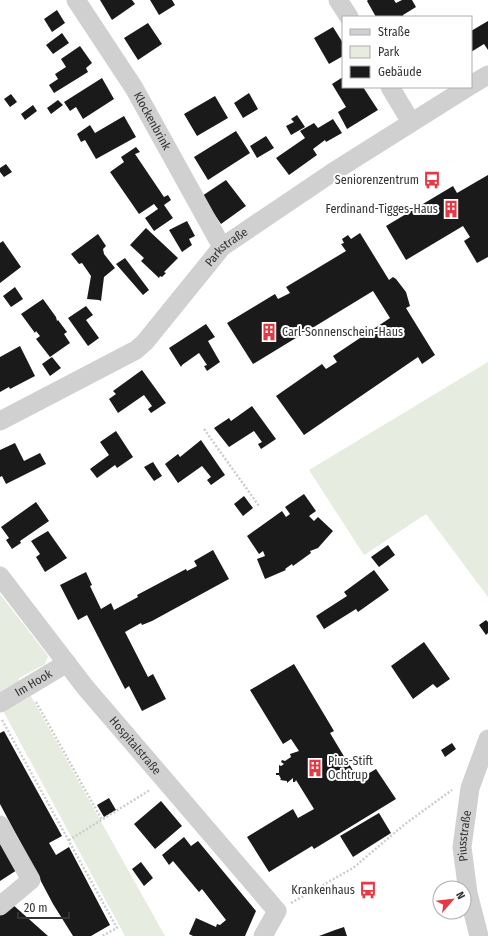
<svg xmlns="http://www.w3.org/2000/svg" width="488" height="936" viewBox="0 0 488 936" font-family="'Fira Sans Condensed',sans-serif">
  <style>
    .green { fill: #e6ecdf }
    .building { fill: #1a1a1a }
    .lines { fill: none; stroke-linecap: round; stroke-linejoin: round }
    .path { stroke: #cdcdcd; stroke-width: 2.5; stroke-dasharray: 2 2; stroke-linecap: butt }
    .street { stroke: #d0d0d0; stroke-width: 19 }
    .labels { text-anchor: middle; stroke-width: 4; stroke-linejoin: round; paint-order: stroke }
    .street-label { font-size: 12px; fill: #333; stroke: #fff }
    .poi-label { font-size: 12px; fill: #333; stroke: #fff; text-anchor: end }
  </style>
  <rect width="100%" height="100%" fill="#fff"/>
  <path class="green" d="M488 362V597L426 514 364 555 309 470Z
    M0 594 48 656 45 664 19 678V681L0 692Z
    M28 691 165 936H125L1 707Z"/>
  <path class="building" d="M100 0H132L135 4 112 20Z
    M150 0H172L175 5 159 15Z
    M368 0H394L396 3 402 0H412L416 7 403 15V17H376L367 1Z
    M57 10 65 23 52 32 44 19Z
    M488 21V50L484 44 471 52V31Z
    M148 23 162 44 138 60 124 38Z
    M333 27 343 43V56L329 64 314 38Z
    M62 33 69 43 53 54 46 45Z
    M80 46 92 63 86 68 88 72 54 93 49 85 58 79 55 74 66 67 61 59Z
    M343 77V87H363L378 110 347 129 338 112 346 107 332 84Z
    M102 78 114 99 83 119 76 107 70 111 64 102Z
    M249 93 258 109 243 118 234 103Z
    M11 94 17 102 10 107 4 99Z
    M215 96 228 118 197 136 184 114Z
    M58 100 63 105 51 114 47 108Z
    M33 105 37 111 25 120 21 114Z
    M297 115 305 127 291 135 286 126 294 122 291 119Z
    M124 116 136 137 96 159 85 140 81 142 77 134 90 125 95 133Z
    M333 119 342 133 326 142 325 140 313 149 317 155 289 175 276 158 305 138 300 131 314 123 318 128Z
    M236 131 250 153 208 180 194 157Z
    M266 136 274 148 257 158 250 146Z
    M136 147 140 152 135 154 164 197 168 195 171 200 164 205 173 218 154 231 145 218 158 209 154 204 139 214 110 172 124 162 121 157Z
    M6 164 12 172 4 177 0 172V168Z
    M488 175V257L477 263 464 241 470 237 463 226 406 260 386 226 453 186 457 193Z
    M226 180 246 206 221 224 202 196Z
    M187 221 195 236 189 239 192 245 182 252 169 230Z
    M146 228 178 258 164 272 166 273 162 277 160 276 159 278 141 261 144 258 130 245Z
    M360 233 389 280 393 277 396 279 406 292 410 306 406 308 435 355 422 364 418 357 304 435 276 396 322 364 326 369 337 362 333 356 390 318 373 291 253 364 227 323 275 294 278 299 290 293 286 287 346 251 341 244 344 243 342 239 348 235 351 239Z
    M98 234 106 246 103 249 104 254 115 268 104 277 101 301 99 300 87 299 91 276 82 263 79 264 71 254Z
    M3 241 21 267 0 283V243Z
    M125 258 149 290 143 295 116 264Z
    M15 287 23 299 11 307 3 296Z
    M43 299 56 317 57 321 58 320 67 332 64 334 70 343 50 357 36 339 40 336 36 331 35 333 21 314Z
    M86 306 93 315 86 320 99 338 88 346 68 318Z
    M206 324 215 337 208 341 220 362 207 371 204 366 207 365 199 353 182 365 181 367 169 348Z
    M20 346 35 376 10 389 9 387 0 392V357Z
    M52 357 61 368 50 376 42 364Z
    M142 370 166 403 151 413 148 409 152 406 144 395 118 413 109 399 116 394 113 391Z
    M252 406 276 439 261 449 258 444 262 442 254 431 229 447 214 428 229 418 231 421Z
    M116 431 133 457 117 468 115 465 97 478 90 469 109 455 100 442Z
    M201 440 225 475 211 485 207 480 211 477 202 466 178 483 165 464 178 454 180 457Z
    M15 443 24 461 40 453 46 464 6 484 2 476 0 477V450Z
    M153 462 162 476 154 481 144 467Z
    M304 494 316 511 309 516 314 521 318 517 333 531 318 548 310 551 311 553 293 566 292 564 285 569 286 570 265 579 257 559 265 556 263 551 259 554 247 536 282 511 286 517 290 514 285 507Z
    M244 496 253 508 243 516 234 504Z
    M36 502 49 521 20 541 21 543 12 549 6 540 9 538 1 527Z
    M48 531 67 558 45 572 36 557 40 554 31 541Z
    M388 545 395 555 379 567 371 557Z
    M213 550 229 579 152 621 142 625 141 623 125 632 148 677 153 674 166 699 142 711 129 686 125 689 87 615 78 620 60 585 86 572 92 585 90 586 101 609 111 603 114 610 138 597 137 595 186 569 187 571 197 566 194 561Z
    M374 570 389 590 358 612 356 609 324 629 316 616 347 596 344 592Z
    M486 620 488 622V633L486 635 479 625Z
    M424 642 450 679 437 688 433 684 413 699 391 666Z
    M294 664 334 731 330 733 345 758 343 760 346 764 348 762 355 774 352 775 356 781 376 769 396 799 314 849 312 846 269 872 247 837 293 809 298 818 314 809 296 780 295 782H293V778L287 783V781L280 780 281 779 279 775H276V773H279V765L281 766 284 764 281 762 282 760 285 761 291 757 290 754 299 751 291 739 283 744 250 690Z
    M4 731 62 836 49 843 56 855 69 847 110 925 91 936H73L53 904 0 804V733Z
    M452 743 456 749 445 757 441 750Z
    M109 798 116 810 104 817 97 805Z
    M161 801 182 826 155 849 134 824Z
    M379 813 391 833 353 857 340 836Z
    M184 837 191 846 198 841 256 911 245 936H193L189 934 196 918 216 927 217 924 220 925 226 920 202 889 199 892 173 861 169 865 162 855Z
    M0 840 17 870 0 881Z
    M141 862 153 878 144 886 132 869Z
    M12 904 48 936H0V915Z
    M344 927 347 936H319L335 930Z"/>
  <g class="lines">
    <path class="path" d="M204 429 259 506
      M36 702 102 820
      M2 720 117 928 102 936
      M69 840 150 790
      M291 903 353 868 405 824 452 790"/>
    <g class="street">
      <path id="s1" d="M76 0 134 88 222 247"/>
      <path d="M338 0 349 17"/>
      <path d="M471 85 488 75"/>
      <path d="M390 87 411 122"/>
      <path id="s2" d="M0 421 136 350 145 342 222 247 333 172 468 87"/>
      <path id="s3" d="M0 576 85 687 277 911 263 936"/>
      <path id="s4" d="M0 703 67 663"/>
      <path d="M0 825 31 880 0 906"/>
      <path id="s5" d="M479 936 468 893 462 847 470 788 488 739"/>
    </g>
  </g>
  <defs>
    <g id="bus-bare" transform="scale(1.38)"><path d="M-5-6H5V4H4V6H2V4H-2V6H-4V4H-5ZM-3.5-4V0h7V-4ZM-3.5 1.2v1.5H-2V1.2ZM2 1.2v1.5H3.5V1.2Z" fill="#e63946" stroke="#fff" stroke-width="2.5" paint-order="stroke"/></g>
    <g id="building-bare" transform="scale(1.38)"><path d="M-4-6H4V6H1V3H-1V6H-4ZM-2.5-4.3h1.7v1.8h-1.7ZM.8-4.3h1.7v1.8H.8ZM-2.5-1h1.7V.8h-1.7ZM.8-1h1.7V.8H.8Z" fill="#e63946" stroke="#fff" stroke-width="2.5" paint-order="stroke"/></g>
  </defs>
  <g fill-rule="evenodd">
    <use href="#bus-bare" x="432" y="180"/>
    <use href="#building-bare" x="451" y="209"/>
    <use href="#building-bare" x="269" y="332"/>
    <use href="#building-bare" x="315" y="768"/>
    <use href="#bus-bare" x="368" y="890"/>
  </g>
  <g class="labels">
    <g class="street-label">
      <text dy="4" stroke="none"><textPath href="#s1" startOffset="143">Klockenbrink</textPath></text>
      <text dy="4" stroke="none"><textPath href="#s2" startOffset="291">Parkstraße</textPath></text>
      <text dy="4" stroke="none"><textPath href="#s4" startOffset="39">Im Hook</textPath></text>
      <text dy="4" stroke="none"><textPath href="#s3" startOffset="217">Hospitalstraße</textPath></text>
      <text dy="4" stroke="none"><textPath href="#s5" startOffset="102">Piusstraße</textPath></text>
    </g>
    <g class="poi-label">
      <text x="419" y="184">Seniorenzentrum</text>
      <text x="438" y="213">Ferdinand-Tigges-Haus</text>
      <text x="282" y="336" text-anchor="start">Carl-Sonnenschein-Haus</text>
      <text x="328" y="765" text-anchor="start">Pius-Stift<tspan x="328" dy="14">Ochtrup</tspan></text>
      <text x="355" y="894">Krankenhaus</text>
    </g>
  </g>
  <rect x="342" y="16" width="130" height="72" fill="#ffffff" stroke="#adadad"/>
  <rect x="350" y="29" width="20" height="6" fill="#d0d0d0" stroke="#adadad"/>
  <text x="378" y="36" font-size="12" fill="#333333">Straße</text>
  <rect x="350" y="46" width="20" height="12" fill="#e6ecdf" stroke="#adadad"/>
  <text x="378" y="56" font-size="12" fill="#333333">Park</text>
  <rect x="350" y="66" width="20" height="12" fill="#1a1a1a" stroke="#adadad"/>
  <text x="378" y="76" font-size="12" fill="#333333">Gebäude</text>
  <g transform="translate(452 900) rotate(62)"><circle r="19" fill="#ffffff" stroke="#adadad"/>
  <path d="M0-3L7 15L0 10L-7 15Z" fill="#e63946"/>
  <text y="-6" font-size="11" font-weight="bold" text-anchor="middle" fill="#333333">N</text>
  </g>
  <path d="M18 912v6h51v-6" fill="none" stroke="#333333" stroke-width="2"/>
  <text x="24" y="912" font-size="12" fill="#333333" stroke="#ffffff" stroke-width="3" paint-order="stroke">20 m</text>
</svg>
